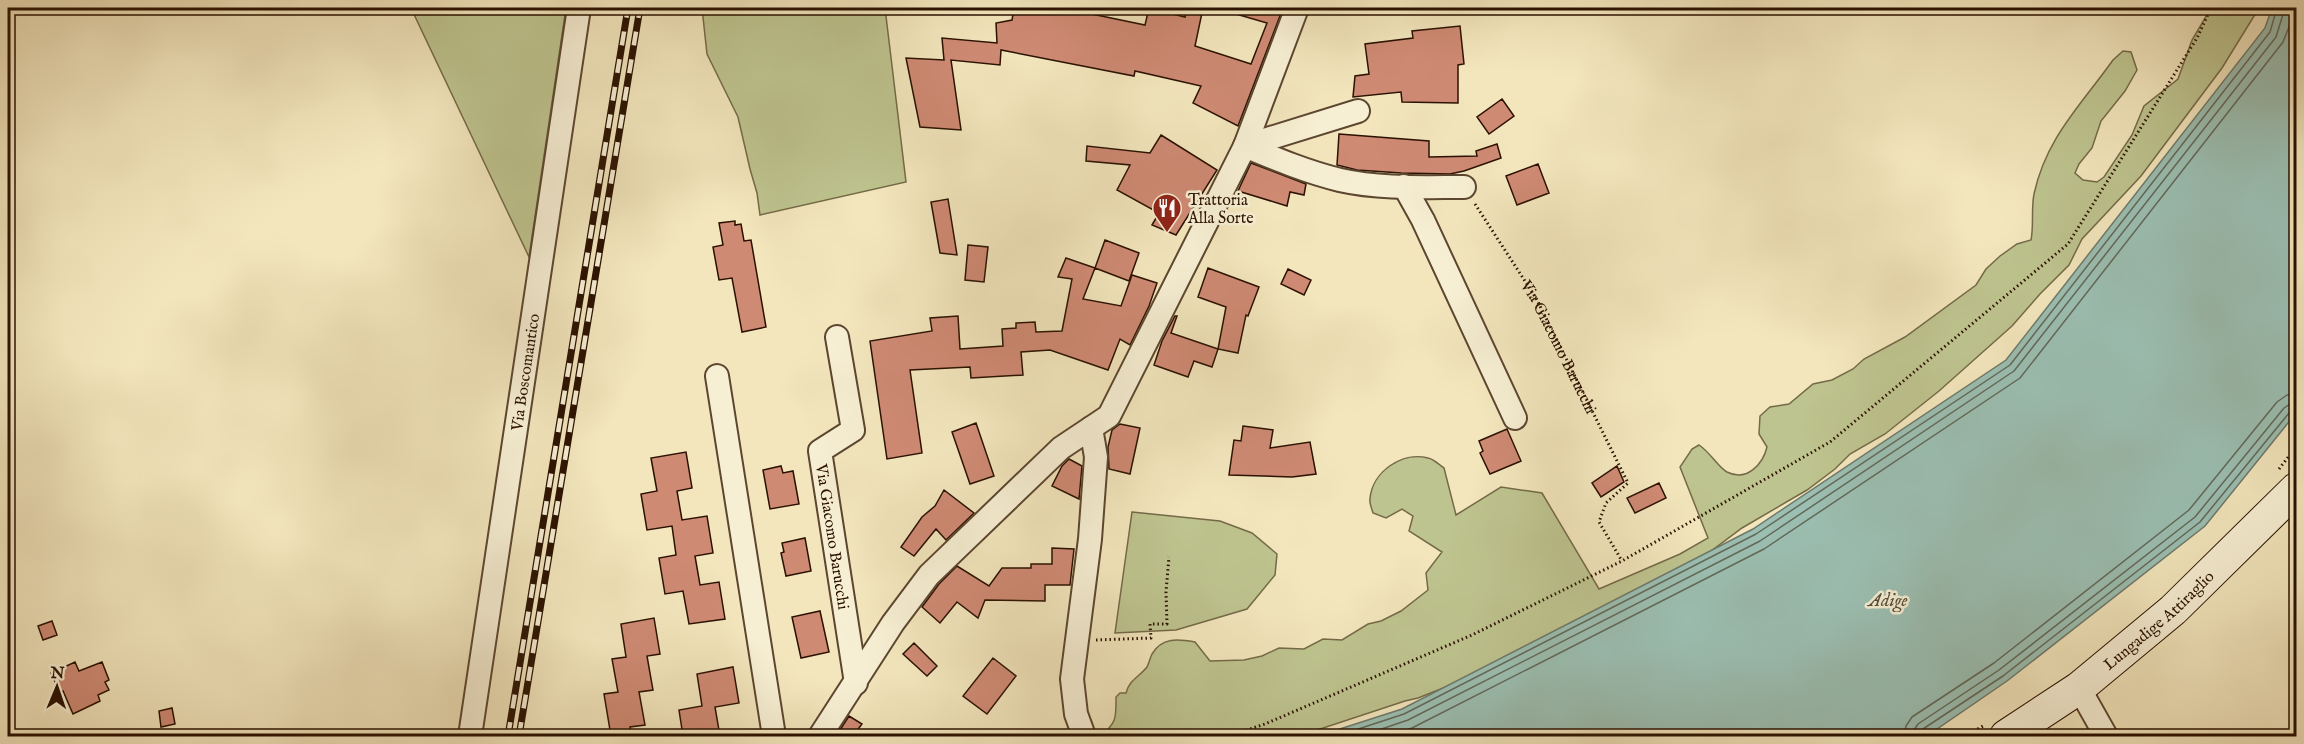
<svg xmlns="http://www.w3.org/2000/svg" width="2304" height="744" viewBox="0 0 2304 744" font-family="'IM FELL English',serif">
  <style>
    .green { fill: #bec48f; stroke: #746a48; stroke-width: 1.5 }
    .water { fill: #9bbfb2; stroke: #6e796b; stroke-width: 1.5 }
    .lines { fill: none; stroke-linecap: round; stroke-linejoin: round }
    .shore { stroke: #626859; stroke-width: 1.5 }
    .building { fill: #cf8a74; stroke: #2a1100; stroke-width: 1.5 }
    .street-casing { stroke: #5c462f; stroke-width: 26 }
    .secondary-casing { stroke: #2a1100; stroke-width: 34 }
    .path { stroke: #2a1100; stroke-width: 3; stroke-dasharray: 1.5 3; stroke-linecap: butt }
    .street { stroke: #f7efd4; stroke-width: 22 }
    .secondary { stroke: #f7efd4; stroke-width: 32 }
    .rail-casing { stroke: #2a1100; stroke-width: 7 }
    .rail { stroke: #f7efd4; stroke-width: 4.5; stroke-dasharray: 14; stroke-linecap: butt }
    .labels { text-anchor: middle; stroke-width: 5; stroke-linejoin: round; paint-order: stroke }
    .poi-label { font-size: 16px; fill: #2a1100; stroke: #f7efd4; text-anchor: start }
    .street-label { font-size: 16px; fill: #2a1100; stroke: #f7efd4 }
    .water-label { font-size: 18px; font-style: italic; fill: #524e3e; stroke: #f7efd4 }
  </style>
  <rect width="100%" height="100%" fill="#f3e6bd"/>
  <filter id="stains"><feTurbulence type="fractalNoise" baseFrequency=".00333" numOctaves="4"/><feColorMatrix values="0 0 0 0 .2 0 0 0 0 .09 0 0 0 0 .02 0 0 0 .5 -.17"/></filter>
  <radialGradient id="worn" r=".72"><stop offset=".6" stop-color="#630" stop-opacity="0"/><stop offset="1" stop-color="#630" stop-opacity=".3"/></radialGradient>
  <path class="green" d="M411 8H566L529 257Z
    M702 8H885L906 182 760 215 757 193 750 169 738 117 707 54Z
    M2211 8H2259L2222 68 2141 176 2082 239 2069 265 2040 294 2012 326 1939 391 1885 434 1850 454 1835 469 1807 490 1742 528 1703 557 1466 679 1418 698 1405 701 1299 736H1101C1117 722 1116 718 1116 697L1120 693H1126C1129 680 1139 677 1147 667 1149 663 1150 658 1152 654 1162 637 1178 639 1195 642L1210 661 1244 660 1262 656 1279 648 1304 649 1323 639 1342 640 1368 624 1381 621 1401 611 1428 590 1426 573 1442 552 1409 531 1413 516 1402 509 1386 518 1373 513C1372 509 1369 503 1370 499 1372 472 1402 451 1428 458 1434 459 1439 465 1444 468L1456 515 1501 487 1542 493 1599 589 1680 554 1708 538 1680 467 1692 449 1699 445C1711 453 1718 467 1727 472 1747 482 1763 464 1767 447L1759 434 1760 416 1770 407 1789 404 1813 384 1832 380 1853 369 1864 359 1905 337 1976 285 1986 269 2000 256 2017 244 2031 240C2034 225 2031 209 2034 194 2046 138 2081 105 2113 60L2123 51 2131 52 2137 70 2125 91 2101 121 2092 148 2079 164 2075 173 2083 180 2097 182 2104 177 2132 135 2144 106 2178 79 2192 40Z
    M1132 512 1220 521 1252 533 1277 554 1275 575 1247 609 1176 630 1115 633Z"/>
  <path class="water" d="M2272 8H2296V413L2205 526 2007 681 1934 731 1921 736H1318L1402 709 1753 529 2006 360 2265 28Z"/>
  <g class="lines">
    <path class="shore" d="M1337 736 1404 714 1756 534 2010 365 2270 32 2277 8
      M1361 736 1408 720 1760 541 2014 371 2276 37 2285 8
      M1389 736 1412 728 1764 549 2020 378 2283 42 2293 17 2294 8
      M1904 736 1906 726 1912 717 1994 663 2189 510 2277 402 2287 395 2296 394
      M1913 736 1914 730 1918 724 1999 670 2195 517 2284 408 2290 404 2296 403
      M1921 736 1923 729 2003 676 2200 522 2289 413 2296 410"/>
  </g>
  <path class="building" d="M1014 8H1063L1145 25 1149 8 1185 17 1187 8H1203L1195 46 1251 64 1267 23 1229 12 1230 8H1283L1238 126 1193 103 1201 86 1135 71 1134 76 1001 50 1000 65 951 60 961 130 920 127 906 58 944 60 942 38 997 43 996 23 1012 20Z
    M1460 26 1464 64 1458 65V103L1402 102 1401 92 1353 97 1355 76 1369 74 1365 44 1413 38 1412 31Z
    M1502 99 1514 116 1489 134 1477 117Z
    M1339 134 1429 141V157L1477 156 1476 151 1497 144 1501 158 1464 171 1450 174 1401 173 1357 170 1337 165Z
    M1161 135 1217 170 1176 235 1152 225 1159 213 1117 190 1130 165 1086 161 1087 146 1150 153Z
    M1251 163 1306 184 1304 195 1290 192 1287 206 1238 191Z
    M1538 164 1549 193 1517 205 1506 176Z
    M948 199 957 255 940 253 931 202Z
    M735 221V225L741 224 744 241 751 240 766 327 742 332 732 278 719 280 713 247 723 245 719 223Z
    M1105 240 1139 253 1129 281 1095 268Z
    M968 245 988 247 984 282 965 280Z
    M1066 258 1095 268 1083 299 1121 306 1132 275 1157 283 1149 306 1130 345 1120 339 1108 370 1050 350 1021 352 1023 375 971 378 970 367 910 370 922 453 887 459 870 341 932 331 930 318 958 316 960 349 1003 346 1002 329 1016 328V323L1035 322 1036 332 1062 331 1072 279 1058 277Z
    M1208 268 1259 287 1248 316 1246 315 1238 353 1218 349 1226 307 1198 297Z
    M1288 269 1311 280 1304 295 1281 284Z
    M1175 316H1177L1171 333 1218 349 1212 367 1194 361 1188 377 1154 365 1162 341Z
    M976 423 994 476 970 484 952 432Z
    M1120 424 1140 428 1130 474 1109 469 1108 447 1112 430Z
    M1243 426 1273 430 1270 448 1310 442 1316 474 1292 477 1229 475 1234 440 1241 441Z
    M1507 429 1521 461 1490 474 1480 453 1483 451 1479 441Z
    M686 452 692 488 677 491 682 520 707 516 713 553 695 556 700 585 719 582 725 619 689 624 683 591 665 594 659 558 676 555 672 526 647 530 641 494 657 491 651 458Z
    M1069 459 1082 466 1079 499 1052 486 1062 466Z
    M781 466 783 473 793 471 799 504 770 509 763 470Z
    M1617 466 1624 482 1601 497 1592 483Z
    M1659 483 1666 498 1635 513 1627 498Z
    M944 490 974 513 946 540 936 529 914 556 901 547 922 517 935 506Z
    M805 538 811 571 786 576 781 553 784 552 782 543Z
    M1052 548 1074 549 1070 585H1045V601L985 600 978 618 957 602 940 623 922 607 939 584 957 566 989 586 1002 568H1031V564H1052Z
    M820 611 829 652 801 658 792 617Z
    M654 618 660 654 647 656 653 690 639 692 645 725 630 727 632 736H611L604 694 618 692 612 659 626 657 621 624Z
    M52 621 57 635 43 640 38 626Z
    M914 643 937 666 927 676 903 654Z
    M993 658 1016 676 987 714 963 696Z
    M75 662 79 671 102 662 109 680 105 682 109 690 98 695 100 701 73 714 63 691 60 692 51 673Z
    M733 667 739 703 715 707 720 736H683L679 710 702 706 697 674Z
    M172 708 175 724 161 727 159 711Z
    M849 716 862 724 853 736H836Z"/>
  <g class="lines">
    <g class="street-casing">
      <g id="street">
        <path d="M1245 146C1276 159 1307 172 1340 180 1380 189 1423 187 1464 187"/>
        <path d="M1245 146 1358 111"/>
        <path d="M1404 186 1423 220 1515 418"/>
        <path id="s2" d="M837 337 853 430 820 451 856 683"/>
        <path d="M717 376 774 736"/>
        <path d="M2079 688 2106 736"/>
        <path id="s3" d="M470 736 579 8"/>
        <path d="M820 736 893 623 929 575 1061 448 1109 416 1245 146 1297 8"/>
        <path d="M1084 736 1076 714 1072 679 1090 539 1096 457 1091 428"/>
      </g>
    </g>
    <g class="secondary-casing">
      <g id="secondary">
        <path id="s4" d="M2006 736 2079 688 2173 610 2296 489"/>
      </g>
    </g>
    <g class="path">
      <path id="s1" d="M1475 204 1536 298 1628 483 1606 503 1599 522 1622 561"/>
      <path d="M2279 469 2296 447"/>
      <path d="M1096 640 1151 638 1150 624H1167L1166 592 1169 557"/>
      <path d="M1229 736 1265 724 1472 635 1622 561 1830 442 2068 244 2197 38 2211 8"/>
      <path d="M1966 736 1983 726"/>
    </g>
    <use href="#street" class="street"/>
    <use href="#secondary" class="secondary"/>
    <g class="rail-casing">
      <path id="rail" d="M508 736 628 8
        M519 736 640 8"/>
    </g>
    <use href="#rail" class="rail"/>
  </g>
  <defs>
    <g id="restaurant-pin" transform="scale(1.5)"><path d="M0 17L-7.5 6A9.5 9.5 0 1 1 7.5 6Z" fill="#8f2418" stroke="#f7efd4"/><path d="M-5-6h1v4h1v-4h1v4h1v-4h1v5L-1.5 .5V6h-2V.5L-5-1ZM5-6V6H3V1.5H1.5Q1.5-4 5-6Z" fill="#fff"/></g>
  </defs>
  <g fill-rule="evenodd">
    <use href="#restaurant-pin" x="1167" y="208"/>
  </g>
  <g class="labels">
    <g class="poi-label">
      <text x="1188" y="205">Trattoria<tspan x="1188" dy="18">Alla Sorte</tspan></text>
    </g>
    <g class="street-label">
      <text dy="6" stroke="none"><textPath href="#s1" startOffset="166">Via Giacomo Barucchi</textPath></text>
      <text dy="6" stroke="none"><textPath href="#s3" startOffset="368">Via Boscomantico</textPath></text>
      <text dy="6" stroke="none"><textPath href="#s2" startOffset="220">Via Giacomo Barucchi</textPath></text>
      <text dy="6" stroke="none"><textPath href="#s4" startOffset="192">Lungadige Attiraglio</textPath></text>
    </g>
    <g class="water-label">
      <text x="1888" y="606">Adige</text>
    </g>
  </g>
  <rect width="2304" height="744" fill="none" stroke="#f3e6bd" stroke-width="30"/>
  <rect x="9" y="9" width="2286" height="726" fill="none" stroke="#2a1100" stroke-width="3"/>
  <rect x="15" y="15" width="2274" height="714" fill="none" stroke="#2a1100" stroke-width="1.5"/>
  <g transform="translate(57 687) rotate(2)" stroke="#f7efd4" stroke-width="4.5" paint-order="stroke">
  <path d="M0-4.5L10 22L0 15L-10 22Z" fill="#2a1100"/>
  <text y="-9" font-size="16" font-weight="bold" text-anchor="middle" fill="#2a1100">N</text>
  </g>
  <rect width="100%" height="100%" filter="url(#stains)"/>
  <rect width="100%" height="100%" fill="url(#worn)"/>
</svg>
